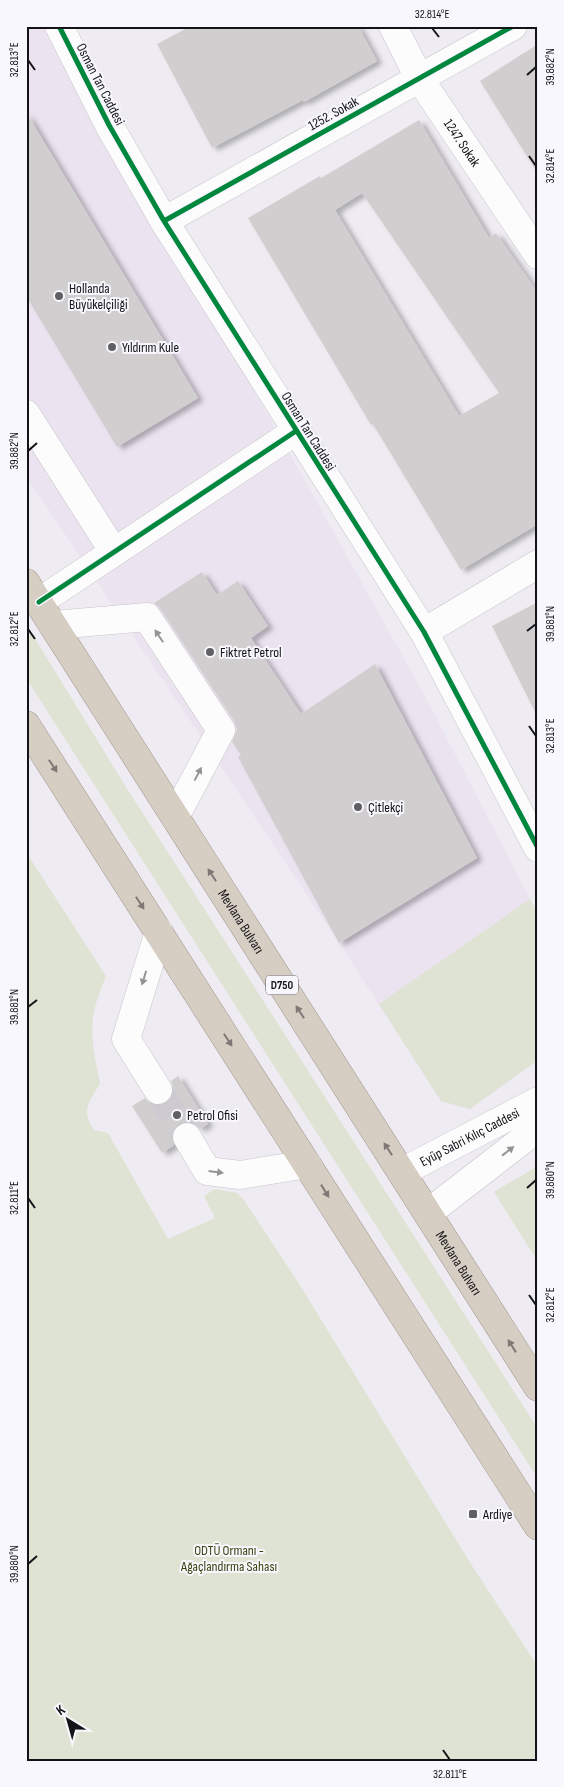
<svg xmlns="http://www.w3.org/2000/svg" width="564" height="1787" viewBox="0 0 564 1787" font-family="'Sofia Sans Condensed',sans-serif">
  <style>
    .commercial { fill: #ece3f0 }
    .green { fill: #dee3d3 }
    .building { fill: #d1ced0; fill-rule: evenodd; filter: url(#shadow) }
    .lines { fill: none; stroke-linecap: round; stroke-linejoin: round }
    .minor-tunnel { stroke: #cdcbd1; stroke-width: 28; stroke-dasharray: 28 14; stroke-linecap: butt }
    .minor-casing { stroke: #c6c4c9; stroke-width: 29 }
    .highway-casing { stroke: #a29890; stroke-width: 29 }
    .minor { stroke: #fcfcfd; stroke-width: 28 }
    .highway { stroke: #d6cdc3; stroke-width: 28 }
    .cycleway-casing { stroke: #f9f7fe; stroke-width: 8 }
    .cycleway { stroke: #00873e; stroke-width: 5 }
    .oneway { fill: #949396 }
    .oneway2 { fill: #7f7976 }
    .ticks { fill: none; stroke: #141317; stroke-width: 2 }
    .poi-dot { fill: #605f64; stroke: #f9f7fe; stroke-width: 2 }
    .labels { text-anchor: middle; stroke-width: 4; stroke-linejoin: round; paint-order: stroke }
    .shield { fill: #f9f7fe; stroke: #59575c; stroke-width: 1 }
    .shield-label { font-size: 12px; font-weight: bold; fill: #141317 }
    .street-label { font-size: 14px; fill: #141317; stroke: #f9f7fe }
    .poi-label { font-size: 14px; fill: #141317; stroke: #f9f7fe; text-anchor: start }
    .park-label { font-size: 14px; fill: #37430d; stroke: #f9f7fe }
    .neatline { fill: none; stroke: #141317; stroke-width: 2 }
    .ticks-label { font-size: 12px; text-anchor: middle; fill: #141317 }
  </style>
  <defs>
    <filter id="shadow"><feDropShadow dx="5.5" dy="3" stdDeviation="2.5" flood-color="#0004"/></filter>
  </defs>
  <rect width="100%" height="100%" fill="#eeecf2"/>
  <path class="commercial" d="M26 26H44L293 459 426 698 538 914V1060L470 1109 441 1101 339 943 26 476Z"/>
  <path class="green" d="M26 624 126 787 538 1429V1479L26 678Z
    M26 852 106 976C101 989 95 1003 93 1017 90 1040 96 1062 100 1084 88 1103 81 1110 94 1130L108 1133 168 1239 215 1218 204 1196 215 1189 237 1193 244 1200 301 1287 469 1561 538 1667V1761H26Z
    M530 899 538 914V1060L470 1109 441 1101 379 1004Z
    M538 1166V1262L494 1192Z"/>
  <path class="building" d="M191 26H358L377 61 304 102 303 100 212 148 157 44Z
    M538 44V174L480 81Z
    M26 112 198 398 117 447 26 296Z
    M419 120 489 238 496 233 538 293V524L461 570 373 424 371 425 248 218 320 176 321 178ZM362 193 499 393 459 416 335 210Z
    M202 572 217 595 238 581 268 626 251 638 301 714 375 664 477 858 339 943 238 757 241 755 232 742 237 730 234 721 160 608 154 603Z
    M538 602V718L492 626Z
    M178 1076 208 1124 200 1129 195 1124 187 1121 179 1124 173 1130 171 1137 174 1145 162 1153 132 1106 145 1098 150 1104 158 1106 167 1103 172 1098 174 1090 171 1081Z"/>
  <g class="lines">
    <path class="minor-tunnel" d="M158 1090 187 1137"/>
    <g class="minor-casing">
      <g id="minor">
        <path d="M59 26 109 125 164 221 424 632 538 848"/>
        <path id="s1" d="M393 26 419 78 538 255"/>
        <path d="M164 221 513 26"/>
        <path d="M26 414 114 552"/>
        <path d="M39 602 296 431"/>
        <path d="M54 625 147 617 221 730 175 817"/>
        <path d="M424 632 538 564"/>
        <path d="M158 1090 126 1039 159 932"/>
        <path d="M187 1137 207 1171 240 1175 307 1164"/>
        <path id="s2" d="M402 1172 538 1101"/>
        <path d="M428 1213 538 1128"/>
      </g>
    </g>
    <g class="highway-casing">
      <g id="highway">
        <path id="s3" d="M26 583 538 1387"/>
        <path d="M26 725 538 1526"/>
      </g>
    </g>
    <use href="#minor" class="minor"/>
    <use href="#highway" class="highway"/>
    <g class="cycleway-casing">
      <path id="cycleway" d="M59 26 109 125 164 221 424 632 538 848
        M164 221 513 26
        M39 602 296 431"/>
    </g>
    <use href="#cycleway" class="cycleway"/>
  </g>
  <defs><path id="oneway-solid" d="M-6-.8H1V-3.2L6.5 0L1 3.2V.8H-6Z" transform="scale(1.25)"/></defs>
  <g class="oneway">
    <use href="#oneway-solid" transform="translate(159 636) rotate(-123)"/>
    <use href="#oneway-solid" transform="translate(198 774) rotate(-62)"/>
    <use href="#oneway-solid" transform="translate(144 978) rotate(107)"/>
    <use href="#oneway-solid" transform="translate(508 1151) rotate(-38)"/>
    <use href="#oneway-solid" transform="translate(216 1172) rotate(7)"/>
  </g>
  <g class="oneway2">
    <use href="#oneway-solid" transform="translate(53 766) rotate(57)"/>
    <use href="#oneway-solid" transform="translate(212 875) rotate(-123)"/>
    <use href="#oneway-solid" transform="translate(140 903) rotate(57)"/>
    <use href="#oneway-solid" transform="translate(300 1012) rotate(-123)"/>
    <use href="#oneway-solid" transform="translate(228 1040) rotate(57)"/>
    <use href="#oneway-solid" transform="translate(388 1149) rotate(-123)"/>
    <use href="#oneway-solid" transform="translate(325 1191) rotate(58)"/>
    <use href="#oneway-solid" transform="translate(512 1346) rotate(-122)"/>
  </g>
  <path class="ticks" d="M432 28 439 37M28 60 35 70M527 75 536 67M529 156 536 166M28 451 37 443M28 629 35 639M527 631 536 624M529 726 536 736M28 1007 37 1000M527 1188 536 1180M28 1198 35 1208M529 1295 536 1305M28 1564 37 1556M443 1750 450 1760"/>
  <g class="poi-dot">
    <circle cx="59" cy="296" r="5"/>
    <circle cx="112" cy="347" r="5"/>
    <circle cx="210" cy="652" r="5"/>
    <circle cx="358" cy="807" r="5"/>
    <circle cx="177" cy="1115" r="5"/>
    <rect x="468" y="1509" width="10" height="10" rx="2.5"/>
  </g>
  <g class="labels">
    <rect class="shield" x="266" y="975.5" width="32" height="19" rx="4"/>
    <g class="shield-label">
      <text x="282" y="989">D750</text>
    </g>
    <g class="street-label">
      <text transform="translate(101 84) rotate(63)" y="5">Osman Tan Caddesi</text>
      <text transform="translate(333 113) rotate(-29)" y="5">1252. Sokak</text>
      <text dy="5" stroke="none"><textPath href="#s1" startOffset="136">1247. Sokak</textPath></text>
      <text transform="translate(309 431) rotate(58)" y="5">Osman Tan Caddesi</text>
      <text dy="5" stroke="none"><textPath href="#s3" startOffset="401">Mevlana Bulvarı</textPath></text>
      <text dy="5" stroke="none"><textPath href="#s2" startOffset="76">Eyüp Sabri Kılıç Caddesi</textPath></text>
      <text dy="5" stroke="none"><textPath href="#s3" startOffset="806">Mevlana Bulvarı</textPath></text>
    </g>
    <g class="poi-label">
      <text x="69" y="293">Hollanda<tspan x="69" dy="16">Büyükelçiliği</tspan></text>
      <text x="122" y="352">Yıldırım Kule</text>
      <text x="220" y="657">Fiktret Petrol</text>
      <text x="368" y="812">Çitlekçi</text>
      <text x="187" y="1120">Petrol Ofisi</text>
      <text x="483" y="1519">Ardiye</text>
    </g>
    <g class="park-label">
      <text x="229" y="1555">ODTÜ Ormanı -<tspan x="229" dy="16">Ağaçlandırma Sahası</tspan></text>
    </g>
  </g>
  <rect width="564" height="1787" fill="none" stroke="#f9f7fe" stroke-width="55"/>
  <g transform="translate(68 1720) rotate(323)" stroke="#f9f7fe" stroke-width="4" paint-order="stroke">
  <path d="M0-4L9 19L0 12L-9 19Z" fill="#141317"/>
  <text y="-8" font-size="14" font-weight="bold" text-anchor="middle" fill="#141317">K</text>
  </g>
  <rect x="28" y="28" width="508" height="1732" class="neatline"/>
  <g class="ticks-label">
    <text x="432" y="18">32.814°E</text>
    <text transform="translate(14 60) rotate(-90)" y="4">32.813°E</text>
    <text transform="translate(550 67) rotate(-90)" y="4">39.882°N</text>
    <text transform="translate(550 166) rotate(-90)" y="4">32.814°E</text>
    <text transform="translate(14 451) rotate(-90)" y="4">39.882°N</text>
    <text transform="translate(550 624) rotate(-90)" y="4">39.881°N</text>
    <text transform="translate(14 629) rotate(-90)" y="4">32.812°E</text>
    <text transform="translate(550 736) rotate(-90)" y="4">32.813°E</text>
    <text transform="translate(14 1007) rotate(-90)" y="4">39.881°N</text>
    <text transform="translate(550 1180) rotate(-90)" y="4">39.880°N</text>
    <text transform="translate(14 1198) rotate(-90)" y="4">32.811°E</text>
    <text transform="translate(550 1305) rotate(-90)" y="4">32.812°E</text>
    <text transform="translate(14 1564) rotate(-90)" y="4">39.880°N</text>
    <text x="450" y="1778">32.811°E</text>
  </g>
</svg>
